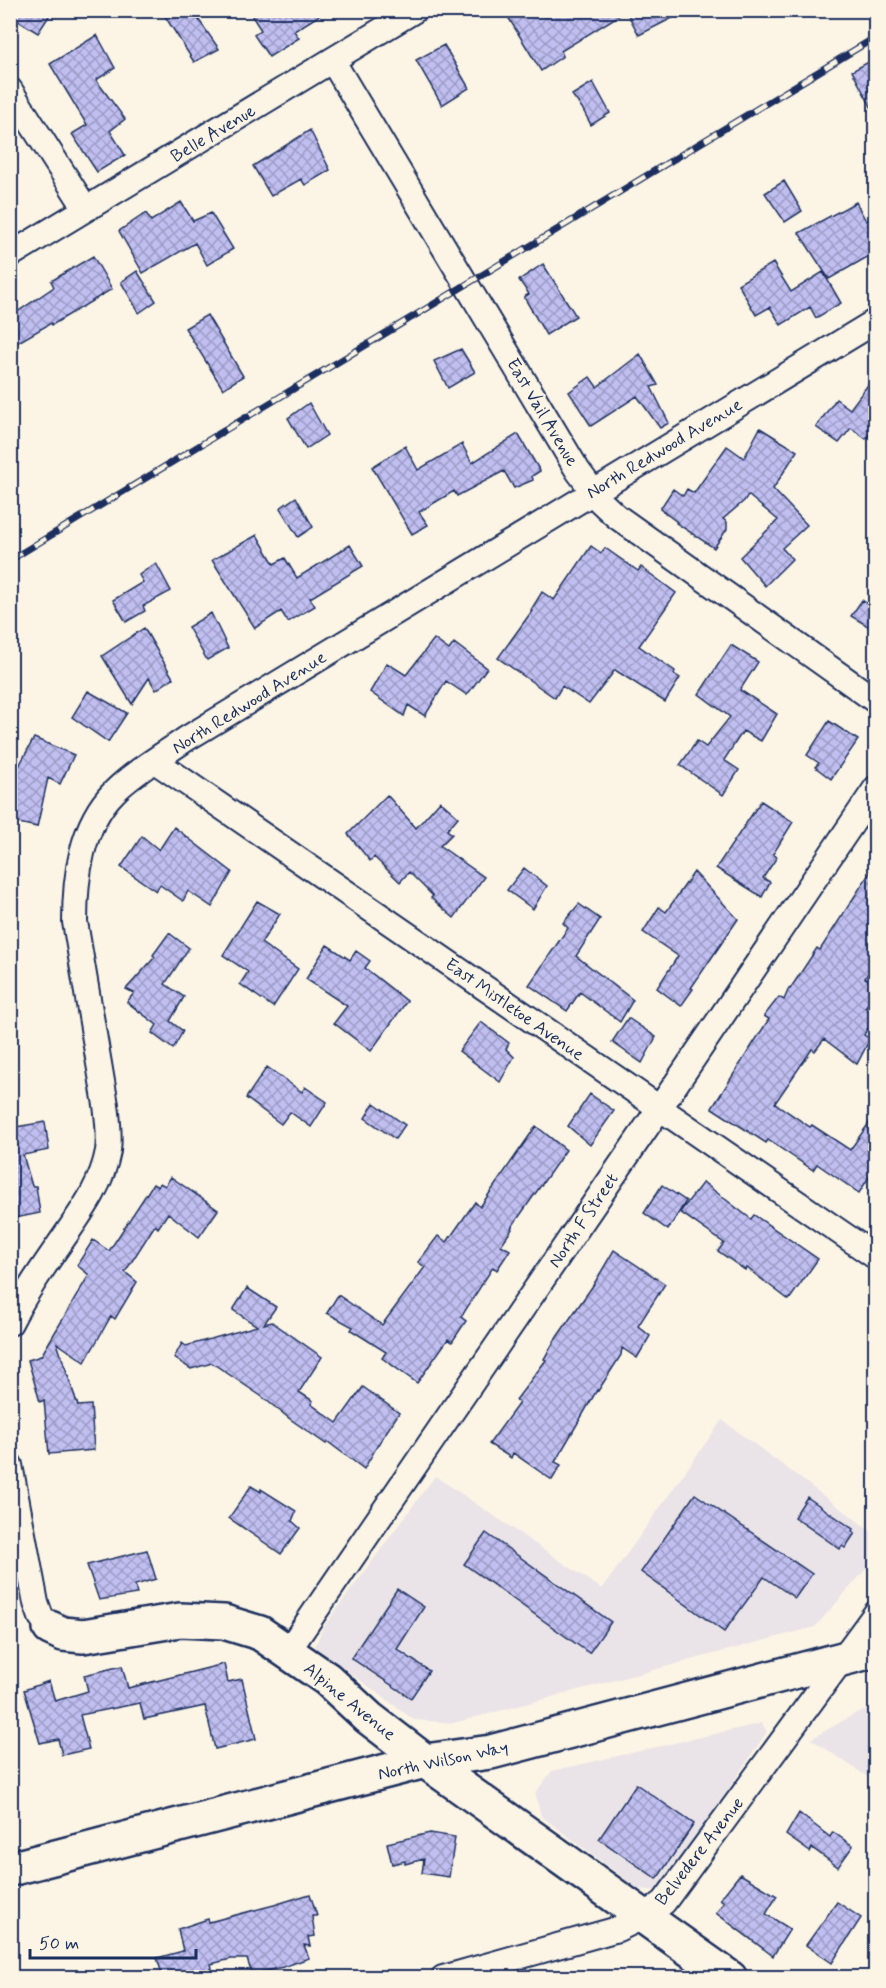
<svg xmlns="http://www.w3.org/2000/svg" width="886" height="1988" viewBox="0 0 886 1988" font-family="Mynerve,sans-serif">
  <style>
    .built { fill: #eae4e8 }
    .building { fill: url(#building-cross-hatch); stroke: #1b2f5e; stroke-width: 1.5 }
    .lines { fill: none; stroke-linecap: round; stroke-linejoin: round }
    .street-casing { stroke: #1b2f5e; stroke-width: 28 }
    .secondary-casing { stroke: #1b2f5e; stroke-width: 38 }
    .street { stroke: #fcf5e5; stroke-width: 24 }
    .secondary { stroke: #fcf5e5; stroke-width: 33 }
    .rail-casing { stroke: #1b2f5e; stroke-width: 7 }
    .rail { stroke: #fcf5e5; stroke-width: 4.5; stroke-dasharray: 14; stroke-linecap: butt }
    .labels { text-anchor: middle; stroke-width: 4.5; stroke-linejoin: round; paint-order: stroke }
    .street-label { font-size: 18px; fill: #1b2f5e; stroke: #fcf5e5 }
  </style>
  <defs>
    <pattern id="building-cross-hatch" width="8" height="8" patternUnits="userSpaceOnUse" patternTransform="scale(1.5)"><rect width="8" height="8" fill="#c1bef0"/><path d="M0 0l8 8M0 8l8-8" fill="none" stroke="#9c9bc6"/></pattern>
  </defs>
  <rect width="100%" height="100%" fill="#fcf5e5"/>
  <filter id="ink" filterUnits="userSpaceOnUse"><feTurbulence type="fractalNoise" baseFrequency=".0167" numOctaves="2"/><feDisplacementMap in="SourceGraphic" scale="12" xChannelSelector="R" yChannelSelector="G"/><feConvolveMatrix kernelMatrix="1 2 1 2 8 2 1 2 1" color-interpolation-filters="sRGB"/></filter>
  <g filter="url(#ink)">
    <path class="built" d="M722 1420 875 1534V1559L815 1627 454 1723 414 1720 315 1647 322 1629 435 1476 602 1589Z
      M875 1707H876L875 1782 811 1739 856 1713Z
      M762 1723 767 1732 660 1891 638 1889 541 1816 535 1793 552 1771Z"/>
    <path class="building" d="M10 10H53L38 33 10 16Z
      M161 10H192L219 49 194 62Z
      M248 10H328L294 31 299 38 269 57 254 35 261 30Z
      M518 10H688L639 35 626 11 561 51 563 56 541 71 508 17Z
      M97 35 115 68 96 80 125 119 110 131 125 155 97 172 72 134 87 125 50 64Z
      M444 45 469 88 442 105 416 60Z
      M876 58V116L852 71Z
      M593 82 610 113 591 125 582 108 572 95Z
      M310 130 330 170 305 185 301 179 271 196 253 166Z
      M784 181 802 211 785 222 765 193Z
      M181 202 193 221 211 213 233 249 207 265 195 243 143 273 119 231 146 213 151 221Z
      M856 202 866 221 876 215V252L829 279 799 233Z
      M93 256 112 289 52 325 51 323 10 347V317L54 287 51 281Z
      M773 263 791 292 823 272 841 303 816 318 810 307 781 325 770 307 756 315 738 284Z
      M543 264 576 316 546 335 524 297 529 294 519 280Z
      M137 271 156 301 139 313 121 282Z
      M207 315 243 376 223 389 185 328Z
      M461 349 475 372 448 388 434 361Z
      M640 354 658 385 651 387 669 423 660 428 637 396 591 426 569 392 590 377 597 387Z
      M876 374V425L866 439 851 428 839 443 816 427 836 399 850 409Z
      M309 403 327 435 306 449 288 418Z
      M760 428 797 451 773 489 807 525 782 548 792 559 765 586 740 557 778 520 748 495 744 501 723 519 727 522V529L714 548 676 523 677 522 660 509 673 489 683 496 687 489 694 493 727 446 744 458Z
      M518 434 540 471 532 476 533 480 514 488 504 471 457 496 454 491 419 512 428 525 412 534 372 467 405 446 418 470 462 444 472 463Z
      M296 497 313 527 298 537 280 508Z
      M257 535 274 564 285 558 297 578 350 545 363 566 310 598 315 606 288 622 281 611 255 628 212 560Z
      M591 546 601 553 605 548 638 571 641 567 676 593 639 646 675 671 674 674 680 678 665 702 615 670 589 704 562 686 555 698 498 658 532 611 531 610 542 592 554 600Z
      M156 563 171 591 143 606 145 611 126 622 113 600 143 582 139 575Z
      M862 600 876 610V631L851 616Z
      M211 613 228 648 207 660 188 627Z
      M144 628 173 678 156 690 149 678 132 704 102 656Z
      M434 639 449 650 454 643 487 668 467 695 446 681 425 716 408 705 404 716 370 692 387 663 406 675Z
      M731 645 758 662 740 690 777 714 761 741 743 731 724 760 739 770 723 795 680 765 697 741 706 747 730 717 699 694Z
      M88 691 127 713 108 742 72 717Z
      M829 721 858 740 831 779 815 767 819 763 807 755Z
      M34 738 74 755 60 784 48 778 37 827 10 821V783Z
      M387 795 416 828 440 801 458 817 447 830 452 834 440 846 484 877 454 918 431 898 433 896 409 872 400 882 374 857 370 861 348 834Z
      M761 801 793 822 773 854 777 857 763 878 770 882 762 897 716 868Z
      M174 827 232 872 212 907 188 891 183 901 160 885 156 891 121 867 142 836 159 850Z
      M876 863V962L865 978 876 984V994L865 1007 876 1014 864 1035 870 1039 857 1064 824 1039 815 1051 812 1049 775 1103 810 1127 812 1125 850 1150 876 1113V1166L859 1193 817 1164 813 1170 768 1140 766 1143 712 1108 769 1019 764 1016 779 997 784 1000 789 988 790 989 817 948 820 950Z
      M524 868 547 886 533 909 507 890Z
      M694 872 738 919 691 988 693 989 681 1006 657 988 678 956 643 932 659 907 666 912Z
      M257 901 280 914 261 943 298 969 273 1007 240 984 248 972 223 955Z
      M579 904 600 919 576 956 633 1000 620 1022 580 992 567 1011 529 985 568 928 563 923Z
      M169 933 189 948 165 984 184 997 170 1021 183 1031 173 1049 152 1033 157 1025 127 1002 134 993 126 989 155 957 153 955Z
      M327 945 350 960 356 951 370 961 365 968 407 1001 371 1051 334 1023 347 1006 306 979Z
      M628 1018 656 1037 642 1063 612 1042Z
      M481 1022 509 1043 506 1049 514 1057 500 1082 459 1051Z
      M267 1067 302 1092 305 1087 327 1102 311 1127 290 1112 281 1124 246 1098Z
      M590 1094 614 1111 590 1145 568 1126Z
      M374 1103 405 1125 395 1139 365 1118Z
      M45 1122 49 1150 23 1155 32 1186H36L40 1213 10 1219V1128Z
      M536 1126 566 1150 511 1228 512 1229 501 1245 510 1250 497 1270 493 1267 461 1317 466 1321 452 1342 448 1339 417 1383 382 1358 386 1352 351 1330 353 1327 327 1313 338 1295 382 1325 425 1267 418 1262 438 1236 447 1242 475 1202 480 1207Z
      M171 1177 218 1210 199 1237 168 1213 158 1228 155 1225 125 1272 137 1282 115 1319 111 1316 85 1362 57 1343 78 1406 91 1405 94 1450 49 1454 44 1400 40 1402 28 1360 41 1356 89 1275 77 1265 93 1240 109 1251 153 1184 158 1187 160 1183 165 1186Z
      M703 1182 751 1219 754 1215 818 1259 789 1300 747 1268 745 1270 718 1251 724 1243 680 1212Z
      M662 1185 686 1201 668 1230 644 1213Z
      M614 1250 665 1284 638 1326 650 1336 637 1358 622 1348 621 1355 598 1391 597 1390 555 1462 561 1465 552 1480 513 1453 511 1458 489 1444 519 1403 516 1400 546 1360 544 1359 555 1340 594 1284Z
      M247 1288 276 1307 264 1324 272 1322 322 1357 299 1392 313 1401 311 1404 337 1423 363 1387 399 1413 379 1443 364 1469 328 1442 326 1444 290 1419 261 1396 212 1363 191 1369 174 1358 182 1343 186 1346 257 1326 233 1310Z
      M251 1486 261 1492V1489L296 1511 292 1521 300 1528 281 1554 229 1518Z
      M695 1494 812 1574 795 1598 764 1577 724 1632 641 1572Z
      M807 1497 853 1529 852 1531 855 1533 845 1548 842 1546 840 1549 794 1517Z
      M486 1533 611 1622 589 1653 464 1564Z
      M147 1550 156 1579 135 1585 137 1594 99 1600 87 1565Z
      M397 1589 424 1607 397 1649 429 1671 411 1698 351 1658Z
      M224 1664 228 1682 242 1679 256 1739 215 1749 205 1706 144 1719 140 1703 80 1715 89 1749 62 1755 58 1739 40 1743 24 1690 49 1681 55 1701 88 1691 84 1675 122 1666 128 1688Z
      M636 1784 694 1824 657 1879 599 1839Z
      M799 1813 830 1837 833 1832 853 1846 838 1867 812 1848 810 1852 786 1835Z
      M430 1833 455 1837 449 1877 422 1873 424 1859 405 1864V1861L392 1864 387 1843Z
      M740 1874 777 1896 766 1914 790 1929 773 1956 716 1913 724 1902 720 1899Z
      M310 1894 317 1916H312L315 1936 308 1937 310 1946 304 1945 309 1958 283 1967 252 1974 247 1959H231L211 1964 212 1968 207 1970 209 1977H163L157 1958 183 1951 178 1929 208 1919 209 1922 274 1905Z
      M837 1902 861 1918 832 1963 806 1945Z"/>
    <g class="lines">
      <g class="street-casing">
        <path id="street" d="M332 60 578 471 601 502 616 516 876 701
          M10 90 86 209
          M10 255 415 10
          M155 761 876 1257
          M10 1323C26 1291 47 1262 67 1233 85 1207 102 1183 108 1151 110 1136 108 1120 106 1105L75 922C75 877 81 825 114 792 134 772 163 755 186 739L876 321
          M10 1465 36 1603 41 1617 50 1628
          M288 1651 659 1109 876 788
          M443 1978 618 1929 645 1916 664 1902 876 1613"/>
      </g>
      <g class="secondary-casing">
        <path id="secondary" d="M50 1628 63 1634 83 1636 180 1620 224 1622 260 1633 327 1679 369 1718 425 1761 730 1978
          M10 1869 425 1761 491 1752 876 1650"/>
      </g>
      <use href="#street" class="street"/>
      <use href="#secondary" class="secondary"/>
      <g class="rail-casing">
        <path id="rail" d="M10 560 876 37"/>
      </g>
      <use href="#rail" class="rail"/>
    </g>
  </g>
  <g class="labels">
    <g class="street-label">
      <text transform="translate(213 133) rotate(-31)" y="6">Belle Avenue</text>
      <text transform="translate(543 412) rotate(59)" y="6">East Vail Avenue</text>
      <text transform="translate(664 448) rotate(-31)" y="6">North Redwood Avenue</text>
      <text transform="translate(249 702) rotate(-32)" y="6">North Redwood Avenue</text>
      <text transform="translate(515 1009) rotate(35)" y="6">East Mistletoe Avenue</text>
      <text transform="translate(583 1220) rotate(-56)" y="6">North F Street</text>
      <text transform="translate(350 1701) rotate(39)" y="6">Alpine Avenue</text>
      <text transform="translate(443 1760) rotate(-12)" y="6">North Wilson Way</text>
      <text transform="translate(699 1851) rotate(-52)" y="6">Belvedere Avenue</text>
    </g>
  </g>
  <rect width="886" height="1988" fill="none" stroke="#fcf5e5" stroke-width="36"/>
  <rect x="18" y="18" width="850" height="1952" fill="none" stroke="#1b2f5e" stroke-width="2" filter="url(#ink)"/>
  <path d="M30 1949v9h166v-9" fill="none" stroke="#1b2f5e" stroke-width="3"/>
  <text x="39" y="1949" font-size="18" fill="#1b2f5e" stroke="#fcf5e5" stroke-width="4.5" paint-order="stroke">50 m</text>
</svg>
